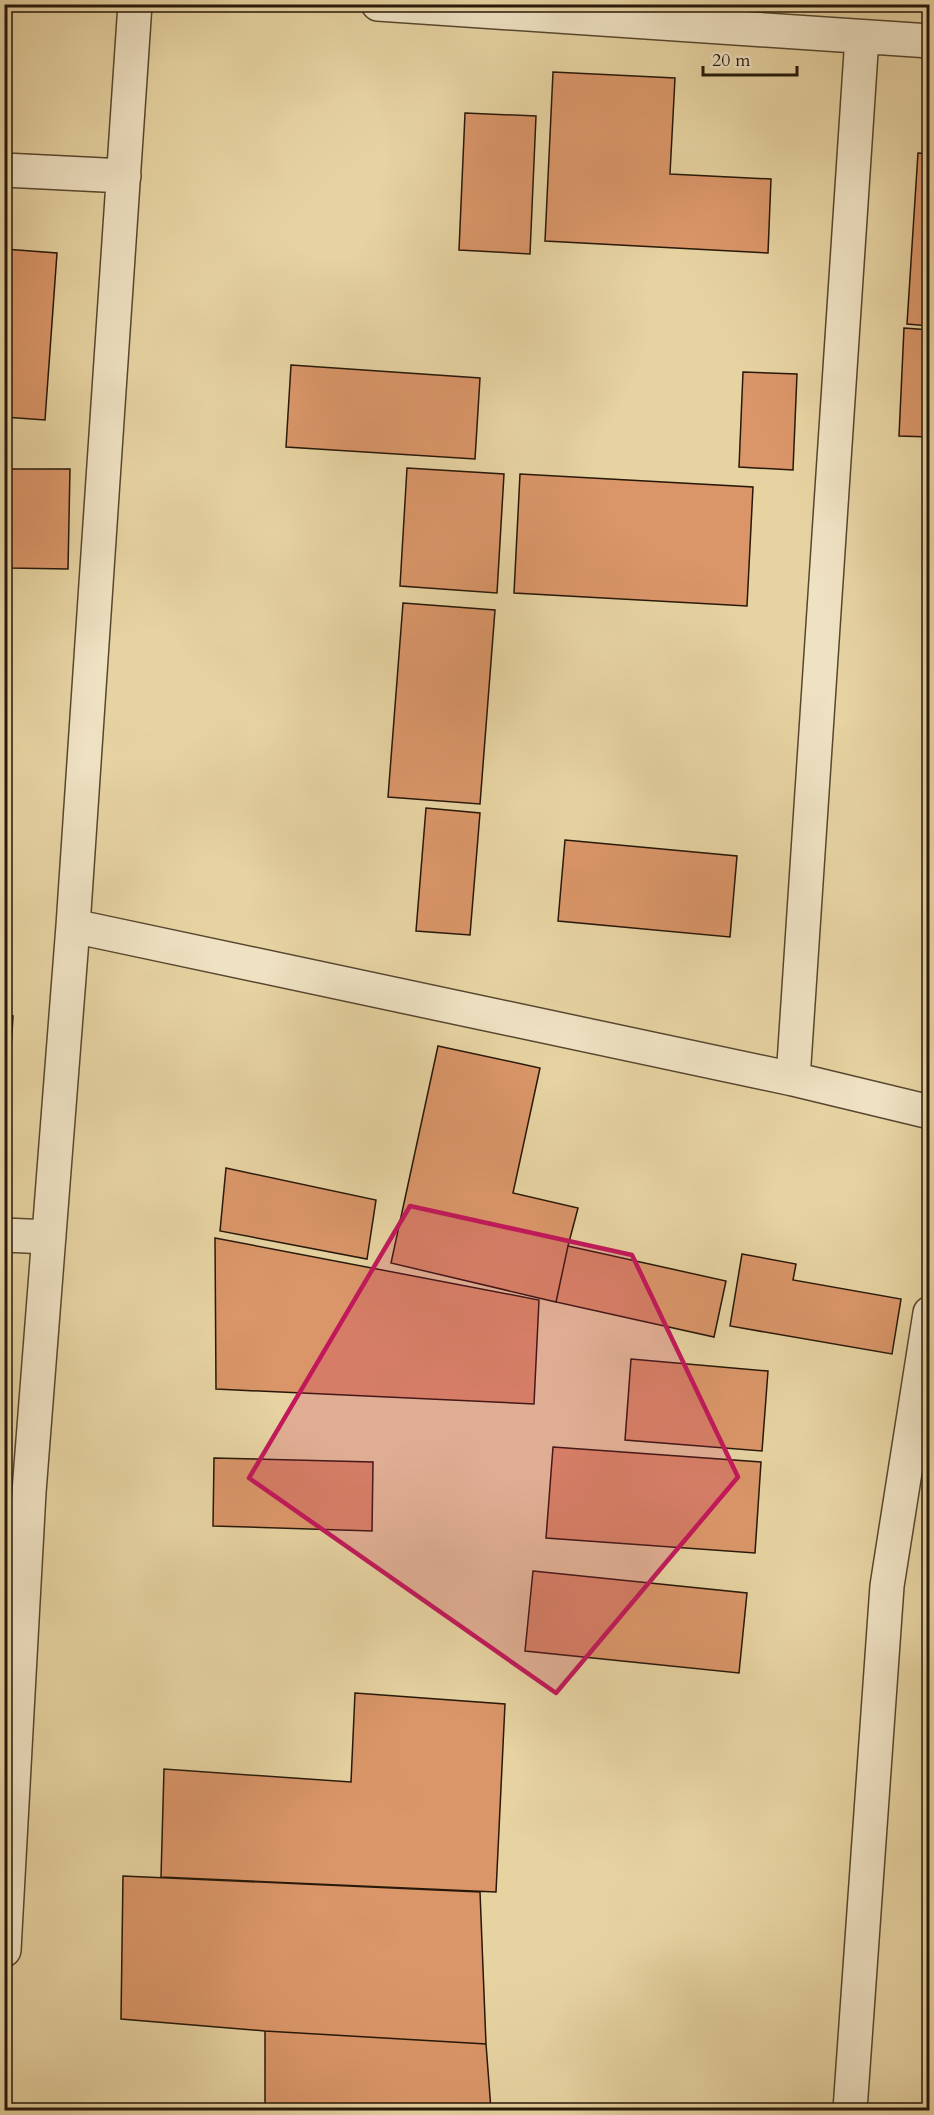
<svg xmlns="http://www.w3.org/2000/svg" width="934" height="2115" viewBox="0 0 934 2115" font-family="Cardo,serif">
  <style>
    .building { fill: #da9669; stroke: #271809; stroke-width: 1.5 }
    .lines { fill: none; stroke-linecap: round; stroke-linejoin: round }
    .street-casing { stroke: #57472f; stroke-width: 36 }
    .street { stroke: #efe2c3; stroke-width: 33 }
    .marked { fill: #c2185b; fill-opacity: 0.2; stroke: #c2185b; stroke-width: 4.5; stroke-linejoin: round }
  </style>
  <rect width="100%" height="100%" fill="#e7d3a2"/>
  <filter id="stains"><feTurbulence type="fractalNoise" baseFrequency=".00333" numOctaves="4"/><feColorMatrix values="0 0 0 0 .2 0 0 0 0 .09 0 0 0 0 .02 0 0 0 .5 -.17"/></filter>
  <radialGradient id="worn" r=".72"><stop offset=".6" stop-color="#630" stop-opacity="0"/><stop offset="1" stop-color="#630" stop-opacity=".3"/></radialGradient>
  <path class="building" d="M553 72 675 78 670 174 771 179 768 253 545 241Z
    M465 113 536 116 530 254 459 250Z
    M918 153 930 154V326L907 324Z
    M4 249 57 253 45 420 4 417Z
    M904 328 930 330V437L899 436Z
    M291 365 480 378 475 459 286 447Z
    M743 372 797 374 793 470 739 467Z
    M407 468 504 474 497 593 400 586Z
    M10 469H70L68 569 10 568Z
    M520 474 753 487 747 606 514 593Z
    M403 603 495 610 480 804 388 797Z
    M426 808 480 813 470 935 416 931Z
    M565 840 737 856 730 937 558 921Z
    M4 1015 13 1016 5 1150H4Z
    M438 1046 540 1068 513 1193 578 1208 568 1246 556 1302 391 1263Z
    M226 1168 376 1200 367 1259 220 1231Z
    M215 1238 539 1300 534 1404 216 1389Z
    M568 1246 726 1281 714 1337 556 1302Z
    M742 1254 796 1264 793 1280 901 1299 892 1354 730 1326Z
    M631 1359 768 1371 762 1451 625 1440Z
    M553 1447 761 1462 755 1553 546 1538Z
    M214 1458 373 1462 372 1531 213 1526Z
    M533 1571 747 1593 739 1673 525 1651Z
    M355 1693 505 1704 496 1892 161 1877 164 1769 351 1782Z
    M123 1876 480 1892 486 2044 265 2031 121 2019Z
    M265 2031 486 2044 491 2110H265Z"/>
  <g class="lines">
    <g class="street-casing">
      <path id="street" d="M378 4 930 41
        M4 170 124 176
        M73 926 793 1079 930 1112
        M793 1079 862 37
        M4 1235 49 1237
        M4 1950 29 1492 73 926 135 4
        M850 2110 887 1586 930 1313"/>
    </g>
    <use href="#street" class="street"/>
  </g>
  <path class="marked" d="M410 1206 632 1255 738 1477 556 1693 249 1478Z"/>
  <rect width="934" height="2115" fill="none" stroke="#e7d3a2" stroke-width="24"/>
  <rect x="6" y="6" width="922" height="2103" fill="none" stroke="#271809" stroke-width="3"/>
  <rect x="12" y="12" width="910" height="2091" fill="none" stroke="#271809" stroke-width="1.5"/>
  <path d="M703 66v9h94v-9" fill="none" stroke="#271809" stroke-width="3"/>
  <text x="712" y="66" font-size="18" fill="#271809" stroke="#efe2c3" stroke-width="4.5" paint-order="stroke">20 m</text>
  <rect width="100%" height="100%" filter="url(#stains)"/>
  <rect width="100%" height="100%" fill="url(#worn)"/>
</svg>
